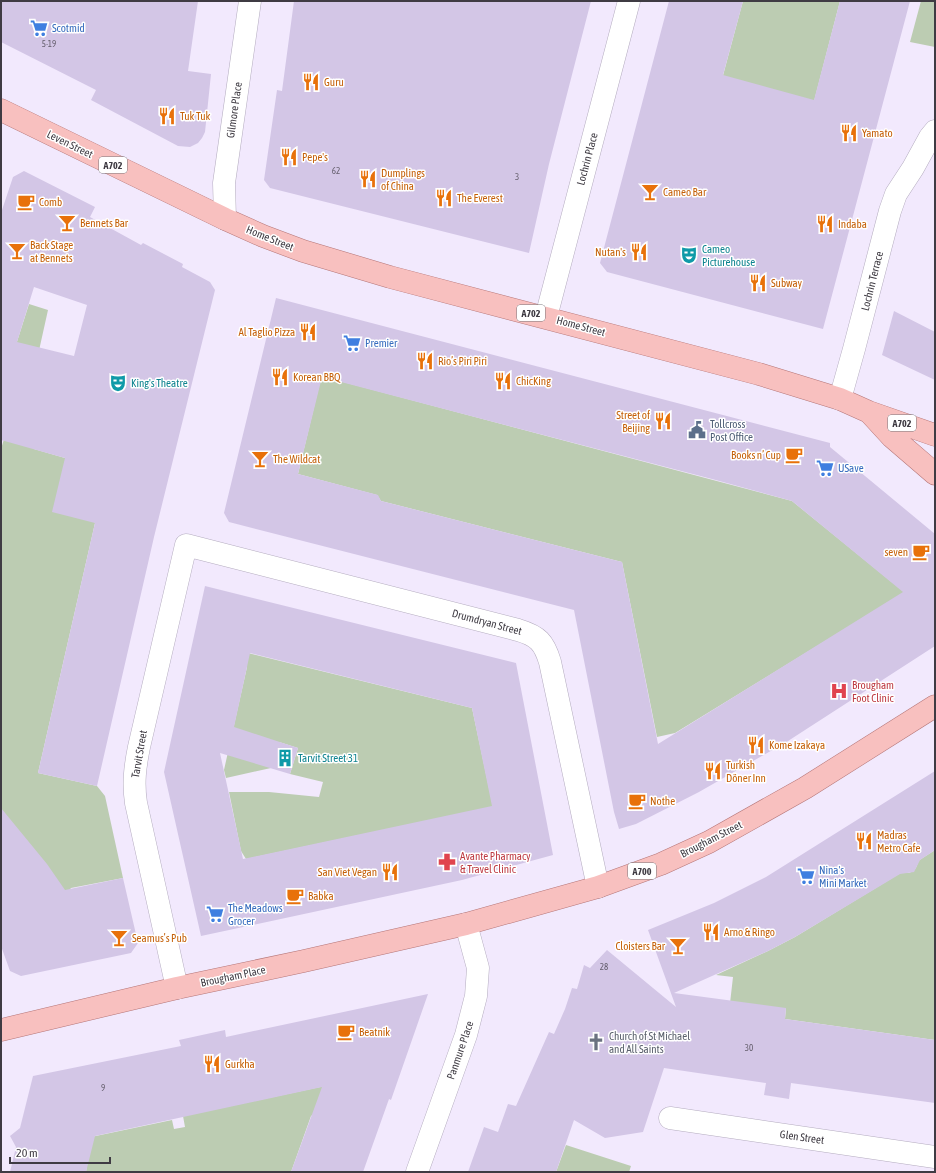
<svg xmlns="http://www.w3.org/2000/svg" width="936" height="1173" viewBox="0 0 936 1173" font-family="'Asap Condensed',sans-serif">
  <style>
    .green { fill: #bcccb2 }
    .building { fill: #d3c6e6; fill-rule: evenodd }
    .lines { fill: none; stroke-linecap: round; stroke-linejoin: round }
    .street-casing { stroke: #b4acbf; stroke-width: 23 }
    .secondary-casing { stroke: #b4acbf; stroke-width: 23 }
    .primary-casing { stroke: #b57678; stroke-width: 23 }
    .street { stroke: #fff; stroke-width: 22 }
    .secondary { stroke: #fff; stroke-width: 22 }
    .primary { stroke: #f8c0bf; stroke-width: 22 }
    .labels { text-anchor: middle; stroke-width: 3; stroke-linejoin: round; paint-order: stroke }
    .number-label { font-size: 9px; fill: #645e6c }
    .shield { fill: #fff; stroke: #79767b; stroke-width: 1 }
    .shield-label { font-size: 10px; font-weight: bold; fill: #3f3b43 }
    .shop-label { font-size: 11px; fill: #366cbe; stroke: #fff; text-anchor: start }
    .food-label { font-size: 11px; fill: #c56008; stroke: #fff; text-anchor: start }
    .street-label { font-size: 11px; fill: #3f3b43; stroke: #fff }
    .culture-label { font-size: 11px; fill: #0d838f; stroke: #fff; text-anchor: start }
    .service-label { font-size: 11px; fill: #4e5e75; stroke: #fff; text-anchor: start }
    .health-label { font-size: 11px; fill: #be3a42; stroke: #fff; text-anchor: start }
    .worship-label { font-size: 11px; fill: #5b616d; stroke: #fff; text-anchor: start }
  </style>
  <rect width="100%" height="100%" fill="#f2e9fd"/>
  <path class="green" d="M743 1H840L812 109 721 83Z
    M921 1H935V47L910 42Z
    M29 304 48 310 32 382 34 449 65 458 95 523 38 773 97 786 105 796 123 878 71 888 67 894 1 813V449L11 416 1 392Z
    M317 375 792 501 893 583H908V599L827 640 675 733 657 737 622 562 381 501 377 495 298 474 320 382Z
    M244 652 472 708 493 807 246 859 241 851 229 792H269L319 797 323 782 290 774 298 748 279 742 271 768 226 778 224 770 247 667Z
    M935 850V1040L785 1019 786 1008 729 1012 733 977 716 975 768 951 795 937 902 872C911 875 917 870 918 861Z
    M325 1086 336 1098 311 1116 291 1172H86L91 1137 172 1120 174 1129 185 1127 183 1116Z
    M566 1145 631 1166 629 1172H556Z"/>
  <path class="building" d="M1 1H198L188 71 211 74 205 132 202 138 198 143 190 147 178 146 91 100 96 90 1 42Z
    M294 1H591L549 164 529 253 270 188 264 180 277 90 282 91Z
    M669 1H743L723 75 814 100 840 1H910L823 329 607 272 600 263Z
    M24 171 95 207 90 217 141 245 143 243 183 264 182 267 210 282 215 290 154 537 97 786 38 773 95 523 52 512 65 458 1 440V213L13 177ZM34 287 87 305 74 356 17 342Z
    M276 298 830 443V447L935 534V646L788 741 699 792 636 824 619 829 614 812 574 610 229 522 224 513ZM322 377 712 479 792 501 903 592 658 744 622 562 381 501 378 495 298 474Z
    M894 311 935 332V380L882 355Z
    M205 586 516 663 553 855 462 880 201 936 164 772ZM250 653 472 708 492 806 243 859 220 753 290 774 298 748 234 727Z
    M935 771V850L920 860 914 872 900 874 795 937 768 951 674 993 786 1008 785 1019 935 1040V1103L791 1083 789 1099 764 1095 766 1083 664 1068 643 1132 605 1138 574 1120 556 1172H468L484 1127 498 1132 508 1104 516 1106 549 1032 554 1034 565 1009 572 988 577 989 584 965 590 968 607 950 676 1007 648 930 714 903 766 877Z
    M1 808 47 864 65 890 123 878 138 943 131 953 21 976 10 971 1 946Z
    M428 994 391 1100 389 1099 363 1172H291L322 1087 95 1136 86 1172H10L16 1147 10 1136 20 1128 33 1076 181 1046 179 1040 225 1030 226 1037Z"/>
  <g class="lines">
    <g class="street-casing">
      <path id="street" d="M546 317 629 1
        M840 399 854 349 890 211 896 194 913 168 930 137 935 131
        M177 988 136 803C133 783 135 767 139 747L186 545 518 630C538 636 544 642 550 662L598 887
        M670 1118 935 1157
        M417 1172 466 1035 476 996 478 968 466 924"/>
    </g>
    <g class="secondary-casing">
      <path id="secondary" d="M225 219 224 183 250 1"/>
    </g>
    <g class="primary-casing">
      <path id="primary" d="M1 110 225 219 263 236 303 251 390 277 759 374 840 399 869 412 935 435
        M870 413 892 437 935 474
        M1 1030 177 988 304 961 466 924 598 887 661 864 709 842 805 788 935 706"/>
    </g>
    <use href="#street" class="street"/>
    <use href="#secondary" class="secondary"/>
    <use href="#primary" class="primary"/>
  </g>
  <defs>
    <g id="supermarket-bare" transform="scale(1.38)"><path d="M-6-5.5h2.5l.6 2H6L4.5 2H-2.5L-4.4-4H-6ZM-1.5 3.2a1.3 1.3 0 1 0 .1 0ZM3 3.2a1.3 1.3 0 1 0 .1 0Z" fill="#3f7fe0" stroke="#fff" stroke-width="2.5" paint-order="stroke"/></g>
    <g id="restaurant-bare" transform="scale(1.38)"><path d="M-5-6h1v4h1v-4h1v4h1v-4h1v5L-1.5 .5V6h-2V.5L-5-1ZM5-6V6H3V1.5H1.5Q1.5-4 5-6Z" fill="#e8710a" stroke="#fff" stroke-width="2.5" paint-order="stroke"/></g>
    <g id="bar-bare" transform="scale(1.38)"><path d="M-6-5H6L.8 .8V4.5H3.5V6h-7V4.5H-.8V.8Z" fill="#e8710a" stroke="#fff" stroke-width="2.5" paint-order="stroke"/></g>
    <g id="cafe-bare" transform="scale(1.38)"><path d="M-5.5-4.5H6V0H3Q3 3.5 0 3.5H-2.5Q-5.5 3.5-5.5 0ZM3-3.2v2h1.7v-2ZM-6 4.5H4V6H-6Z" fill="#e8710a" stroke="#fff" stroke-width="2.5" paint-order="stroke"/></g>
    <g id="theatre-bare" transform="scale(1.38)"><path d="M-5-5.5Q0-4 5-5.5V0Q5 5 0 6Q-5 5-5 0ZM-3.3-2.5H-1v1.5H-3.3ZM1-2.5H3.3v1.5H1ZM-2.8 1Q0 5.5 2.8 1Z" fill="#0f9aa8" stroke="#fff" stroke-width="2.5" paint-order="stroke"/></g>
    <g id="civic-bare" transform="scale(1.38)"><path d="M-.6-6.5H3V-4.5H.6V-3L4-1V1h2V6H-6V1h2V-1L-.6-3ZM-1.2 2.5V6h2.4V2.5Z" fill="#5c6f8a" stroke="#fff" stroke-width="2.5" paint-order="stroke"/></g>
    <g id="hospital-bare" transform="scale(1.38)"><path d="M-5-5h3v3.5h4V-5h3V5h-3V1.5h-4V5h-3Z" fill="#e0444e" stroke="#fff" stroke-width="2.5" paint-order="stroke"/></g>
    <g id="building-bare" transform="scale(1.38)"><path d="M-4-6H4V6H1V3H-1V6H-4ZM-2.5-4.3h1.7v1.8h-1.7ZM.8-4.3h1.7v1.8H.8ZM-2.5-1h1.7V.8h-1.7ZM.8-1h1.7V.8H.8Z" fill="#0f9aa8" stroke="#fff" stroke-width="2.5" paint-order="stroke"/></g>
    <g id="pharmacy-bare" transform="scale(1.38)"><path d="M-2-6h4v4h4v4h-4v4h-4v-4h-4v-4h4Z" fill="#e0444e" stroke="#fff" stroke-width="2.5" paint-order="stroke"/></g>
    <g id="church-bare" transform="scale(1.38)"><path d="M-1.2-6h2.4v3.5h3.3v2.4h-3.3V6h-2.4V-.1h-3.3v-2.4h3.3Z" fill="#6b7280" stroke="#fff" stroke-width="2.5" paint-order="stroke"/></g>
  </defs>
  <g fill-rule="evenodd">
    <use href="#supermarket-bare" x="39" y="28"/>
    <use href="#restaurant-bare" x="311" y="82"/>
    <use href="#restaurant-bare" x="167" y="116"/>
    <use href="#restaurant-bare" x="849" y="133"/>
    <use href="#restaurant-bare" x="289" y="157"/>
    <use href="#restaurant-bare" x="368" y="179"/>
    <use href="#bar-bare" x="650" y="192"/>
    <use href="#restaurant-bare" x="444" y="198"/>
    <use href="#cafe-bare" x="26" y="202"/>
    <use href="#bar-bare" x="67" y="223"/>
    <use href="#restaurant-bare" x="825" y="224"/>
    <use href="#bar-bare" x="17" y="251"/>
    <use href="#restaurant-bare" x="639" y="252"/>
    <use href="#theatre-bare" x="689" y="255"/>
    <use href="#restaurant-bare" x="758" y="283"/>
    <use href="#restaurant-bare" x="308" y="332"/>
    <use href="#supermarket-bare" x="352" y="343"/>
    <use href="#restaurant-bare" x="425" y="361"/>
    <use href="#restaurant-bare" x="280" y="377"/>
    <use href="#restaurant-bare" x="503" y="381"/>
    <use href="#theatre-bare" x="118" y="383"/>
    <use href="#restaurant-bare" x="663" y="421"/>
    <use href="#civic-bare" x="697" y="430"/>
    <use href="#cafe-bare" x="794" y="455"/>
    <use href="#bar-bare" x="260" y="459"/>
    <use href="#supermarket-bare" x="825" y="468"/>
    <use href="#cafe-bare" x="921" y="552"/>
    <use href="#hospital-bare" x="839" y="691"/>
    <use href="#restaurant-bare" x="756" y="745"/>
    <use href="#building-bare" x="285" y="758"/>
    <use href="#restaurant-bare" x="713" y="771"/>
    <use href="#cafe-bare" x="637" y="801"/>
    <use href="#restaurant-bare" x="864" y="841"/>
    <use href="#pharmacy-bare" x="447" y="862"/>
    <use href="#restaurant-bare" x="390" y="872"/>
    <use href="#supermarket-bare" x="806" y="876"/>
    <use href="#cafe-bare" x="295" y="896"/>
    <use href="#supermarket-bare" x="215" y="914"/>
    <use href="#restaurant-bare" x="711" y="932"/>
    <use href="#bar-bare" x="119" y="938"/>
    <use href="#bar-bare" x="678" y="946"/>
    <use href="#cafe-bare" x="346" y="1032"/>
    <use href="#church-bare" x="596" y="1042"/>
    <use href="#restaurant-bare" x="212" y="1064"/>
  </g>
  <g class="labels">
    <g class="number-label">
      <text x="49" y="47">5-19</text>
      <text x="336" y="174">62</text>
      <text x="517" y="180">3</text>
      <text x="604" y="970">28</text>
      <text x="749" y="1051">30</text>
      <text x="103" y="1091">9</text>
    </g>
    <g class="shield">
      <rect x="99" y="157" width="28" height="16" rx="3"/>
      <rect x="517" y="305" width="28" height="16" rx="3"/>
      <rect x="888" y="415" width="28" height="16" rx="3"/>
      <rect x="628" y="863" width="28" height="16" rx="3"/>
    </g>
    <g class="shield-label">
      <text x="113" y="169">A702</text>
      <text x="531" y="317">A702</text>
      <text x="902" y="427">A702</text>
      <text x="642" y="875">A700</text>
    </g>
    <g class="shop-label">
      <text x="52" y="32">Scotmid</text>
      <text x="365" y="347">Premier</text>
      <text x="838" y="472">USave</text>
      <text x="819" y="874">Nina's<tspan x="819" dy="13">Mini Market</tspan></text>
      <text x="228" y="912">The Meadows<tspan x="228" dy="13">Grocer</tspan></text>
    </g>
    <g class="food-label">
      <text x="324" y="86">Guru</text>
      <text x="180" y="120">Tuk Tuk</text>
      <text x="862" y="137">Yamato</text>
      <text x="302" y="161">Pepe's</text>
      <text x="381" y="177">Dumplings<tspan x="381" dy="13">of China</tspan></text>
      <text x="663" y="196">Cameo Bar</text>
      <text x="457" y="202">The Everest</text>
      <text x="39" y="206">Comb</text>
      <text x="80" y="227">Bennets Bar</text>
      <text x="838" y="228">Indaba</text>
      <text x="30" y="249">Back Stage<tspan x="30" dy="13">at Bennets</tspan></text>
      <text x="626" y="256" text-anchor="end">Nutan's</text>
      <text x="771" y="287">Subway</text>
      <text x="295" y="336" text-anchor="end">Al Taglio Pizza</text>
      <text x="438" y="365">Rio’s Piri Piri</text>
      <text x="293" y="381">Korean BBQ</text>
      <text x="516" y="385">ChicKing</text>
      <text x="650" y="419" text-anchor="end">Street of<tspan x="650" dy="13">Beijing</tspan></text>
      <text x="781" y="459" text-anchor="end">Books n’ Cup</text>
      <text x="273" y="463">The Wildcat</text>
      <text x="908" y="556" text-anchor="end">seven</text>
      <text x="769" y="749">Kome Izakaya</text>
      <text x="726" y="769">Turkish<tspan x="726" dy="13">Döner Inn</tspan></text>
      <text x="650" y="805">Nothe</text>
      <text x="877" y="839">Madras<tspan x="877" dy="13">Metro Cafe</tspan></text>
      <text x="377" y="876" text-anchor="end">San Viet Vegan</text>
      <text x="308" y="900">Babka</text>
      <text x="724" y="936">Arno &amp; Ringo</text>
      <text x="132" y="942">Seamus’s Pub</text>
      <text x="665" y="950" text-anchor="end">Cloisters Bar</text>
      <text x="359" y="1036">Beatnik</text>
      <text x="225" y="1068">Gurkha</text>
    </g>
    <g class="street-label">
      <text transform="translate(234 110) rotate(-82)" y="4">Gilmore Place</text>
      <text transform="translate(70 144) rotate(26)" y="4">Leven Street</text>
      <text transform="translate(587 159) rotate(-75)" y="4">Lochrin Place</text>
      <text transform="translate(270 238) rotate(22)" y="4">Home Street</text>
      <text transform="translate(872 281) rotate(-76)" y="4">Lochrin Terrace</text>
      <text transform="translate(581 326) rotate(15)" y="4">Home Street</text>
      <text transform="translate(487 622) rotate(15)" y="4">Drumdryan Street</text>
      <text transform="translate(139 754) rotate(-80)" y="4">Tarvit Street</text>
      <text transform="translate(711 839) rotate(-27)" y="4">Brougham Street</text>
      <text transform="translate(233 976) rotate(-12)" y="4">Brougham Place</text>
      <text transform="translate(460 1050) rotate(-71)" y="4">Panmure Place</text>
      <text transform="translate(802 1137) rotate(8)" y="4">Glen Street</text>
    </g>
    <g class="culture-label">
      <text x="702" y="253">Cameo<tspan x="702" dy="13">Picturehouse</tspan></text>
      <text x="131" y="387">King's Theatre</text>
      <text x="298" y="762">Tarvit Street 31</text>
    </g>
    <g class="service-label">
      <text x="710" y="428">Tollcross<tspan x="710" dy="13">Post Office</tspan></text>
    </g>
    <g class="health-label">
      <text x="852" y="689">Brougham<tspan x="852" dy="13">Foot Clinic</tspan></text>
      <text x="460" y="860">Avante Pharmacy<tspan x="460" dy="13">&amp; Travel Clinic</tspan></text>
    </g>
    <g class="worship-label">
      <text x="609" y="1040">Church of St Michael<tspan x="609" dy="13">and All Saints</tspan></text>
    </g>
  </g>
  <rect width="936" height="1173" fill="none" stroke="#3f3b43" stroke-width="4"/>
  <path d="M10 1157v6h100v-6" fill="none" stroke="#3f3b43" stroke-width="2"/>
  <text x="16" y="1157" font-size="12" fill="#3f3b43" stroke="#ffffff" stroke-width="3" paint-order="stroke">20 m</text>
</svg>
